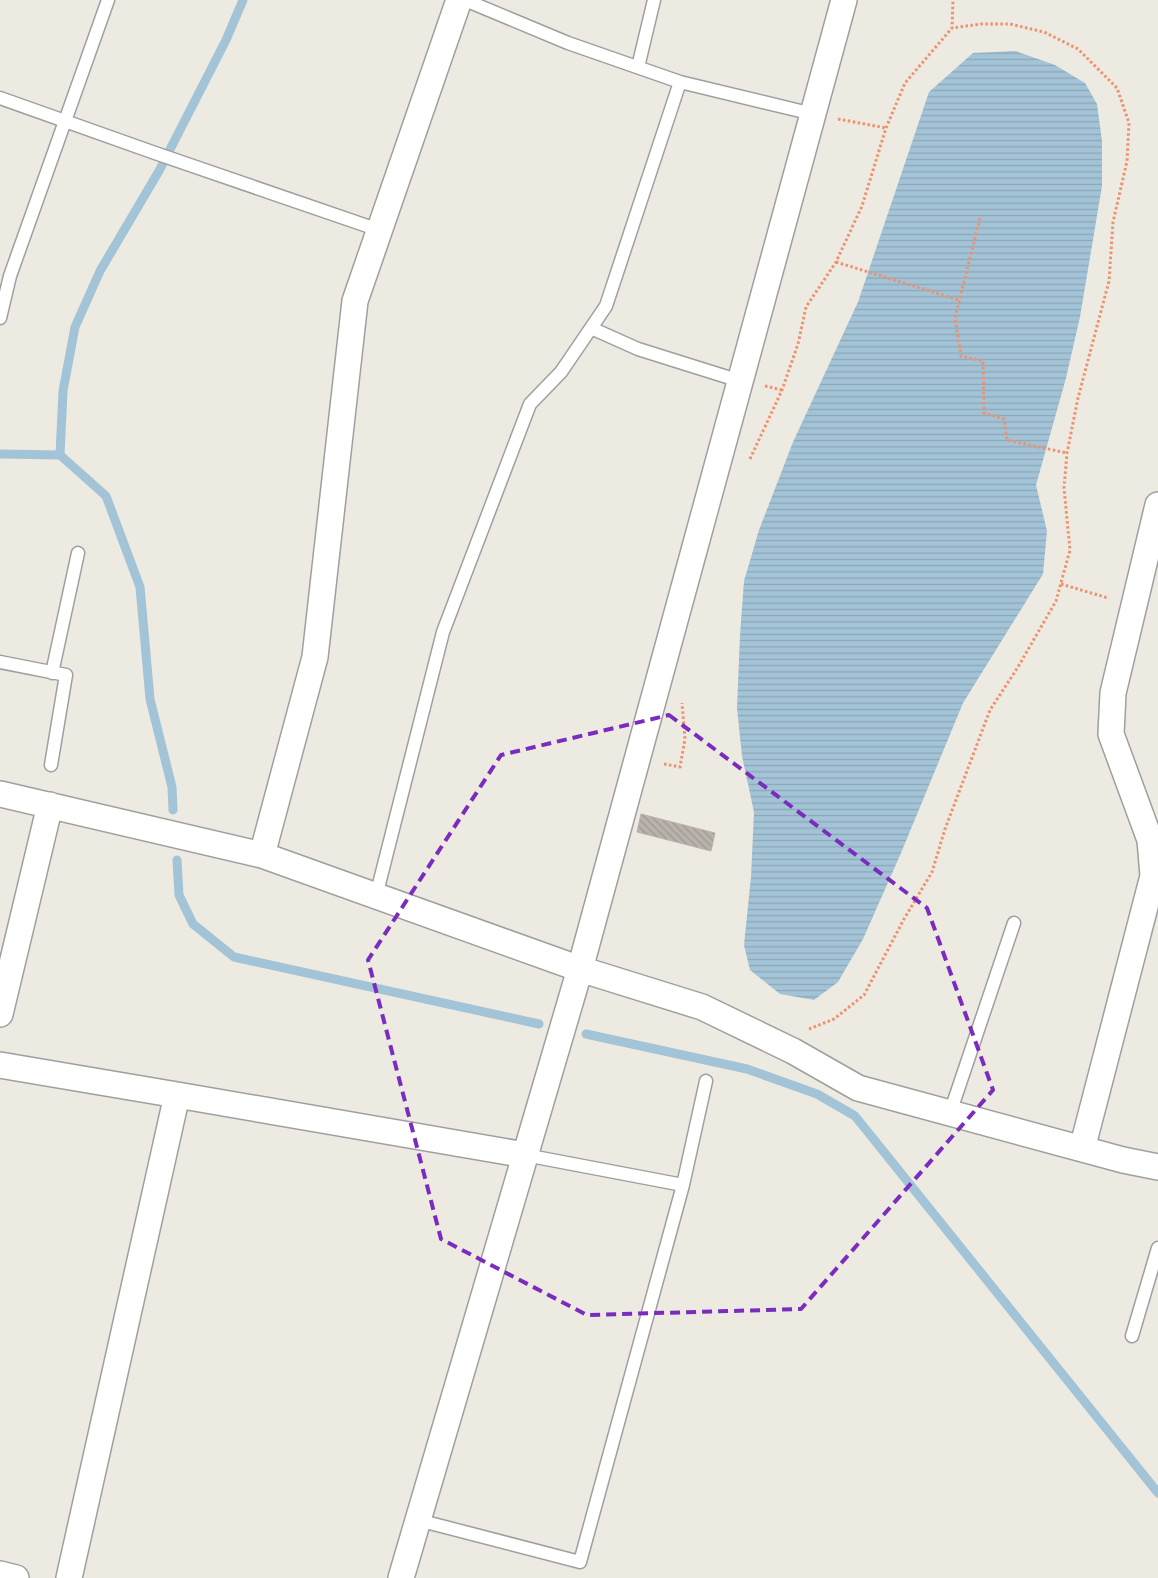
<svg xmlns="http://www.w3.org/2000/svg" width="1158" height="1578" viewBox="0 0 1158 1578" font-family="Rubik,sans-serif">
  <style>
    .water { fill: url(#water-rules) }
    .lines { fill: none; stroke-linecap: round; stroke-linejoin: round }
    .stream { stroke: #a3c3d7; stroke-width: 9 }
    .building { fill: url(#building-back-hatch); stroke: #bcb3a4 }
    .service-casing { stroke: #9f9f9f; stroke-width: 15 }
    .minor-casing { stroke: #9f9f9f; stroke-width: 28 }
    .path { stroke: #f0906d; stroke-width: 3; stroke-dasharray: 2.5 2.5; stroke-linecap: butt }
    .service { stroke: #fff; stroke-width: 12 }
    .minor { stroke: #fff; stroke-width: 25 }
    .marked { fill: none; stroke: #7b2cbf; stroke-width: 4; stroke-dasharray: 10 6; stroke-linejoin: round }
  </style>
  <defs>
    <pattern id="water-rules" width="6" height="5" patternUnits="userSpaceOnUse" patternTransform="scale(1.25)"><rect width="6" height="5" fill="#a3c3d7"/><path d="M0 2.5h6" fill="none" stroke="#8ca7b8"/></pattern>
    <pattern id="building-back-hatch" width="6" height="6" patternUnits="userSpaceOnUse" patternTransform="scale(1.25)"><rect width="6" height="6" fill="#b8b2ab"/><path d="M-1 5l2 2M0 0l6 6M5-1l2 2" fill="none" stroke="#9e9893"/></pattern>
  </defs>
  <rect width="100%" height="100%" fill="#eceae1"/>
  <path class="water" d="M1015 51 1055 65 1085 83 1097 104 1102 141V186L1080 317 1066 378 1036 485 1047 531 1043 574 963 703 901 853 863 939 838 982 814 1000 780 994 750 970 744 945 751 877 754 812 742 756 737 708 740 635 744 581 759 530 793 442 858 302 929 92 973 53Z"/>
  <g class="lines">
    <path class="stream" d="M0 454 60 455 106 496 140 587 150 699 172 787 173 810
      M60 455 63 391 75 327 100 271 159 171 226 40 243 0
      M177 860 179 895 193 924 234 957 539 1024
      M586 1034 747 1069 817 1094 855 1116 1158 1493"/>
  </g>
  <path class="building" d="M641 814 715 833 711 851 637 832Z"/>
  <g class="lines">
    <g class="service-casing">
      <path id="service" d="M465 0 568 43 680 82 813 114
        M638 67 654 0
        M0 98 155 153 379 230
        M0 318 10 276 108 0
        M591 328 638 349 740 381
        M0 662 66 675 51 765
        M52 673 78 553
        M376 896 443 632 530 404 561 372 606 306 680 82
        M950 1113 1014 923
        M525 1155 683 1185
        M1132 1336 1158 1248
        M418 1520 580 1562 683 1185 706 1081"/>
    </g>
    <g class="minor-casing">
      <path id="minor" d="M0 794 262 855 580 969 702 1007 793 1051 858 1088 1123 1160 1158 1167
        M262 855 315 657 355 301 459 0
        M0 1014 50 805
        M0 1065 177 1095
        M1082 1149 1153 876 1150 840 1111 734 1113 693 1158 505
        M0 1574 16 1578
        M69 1578 177 1095 525 1155
        M401 1578 580 969 844 0"/>
    </g>
    <path class="path" d="M838 119 886 128
      M980 218 955 318 961 356 983 361 984 413 1004 419 1007 440 1067 453
      M836 262 959 300
      M765 386 782 390
      M750 459 782 390 798 344 806 307 836 262 862 206 886 128 905 83 952 28 953 0
      M1061 584 1108 598
      M664 764 680 767 685 739 682 703
      M809 1029 834 1019 864 995 904 919 932 872 945 829 990 710 1018 667 1056 601 1070 550 1064 488 1067 453 1078 398 1109 281 1113 222 1127 161 1129 123 1117 88 1078 49 1044 32 1010 24H981L952 28"/>
    <use href="#service" class="service"/>
    <use href="#minor" class="minor"/>
  </g>
  <path class="marked" d="M669 715 927 908 993 1090 801 1309 587 1315 441 1239 368 960 501 755Z"/>
</svg>
